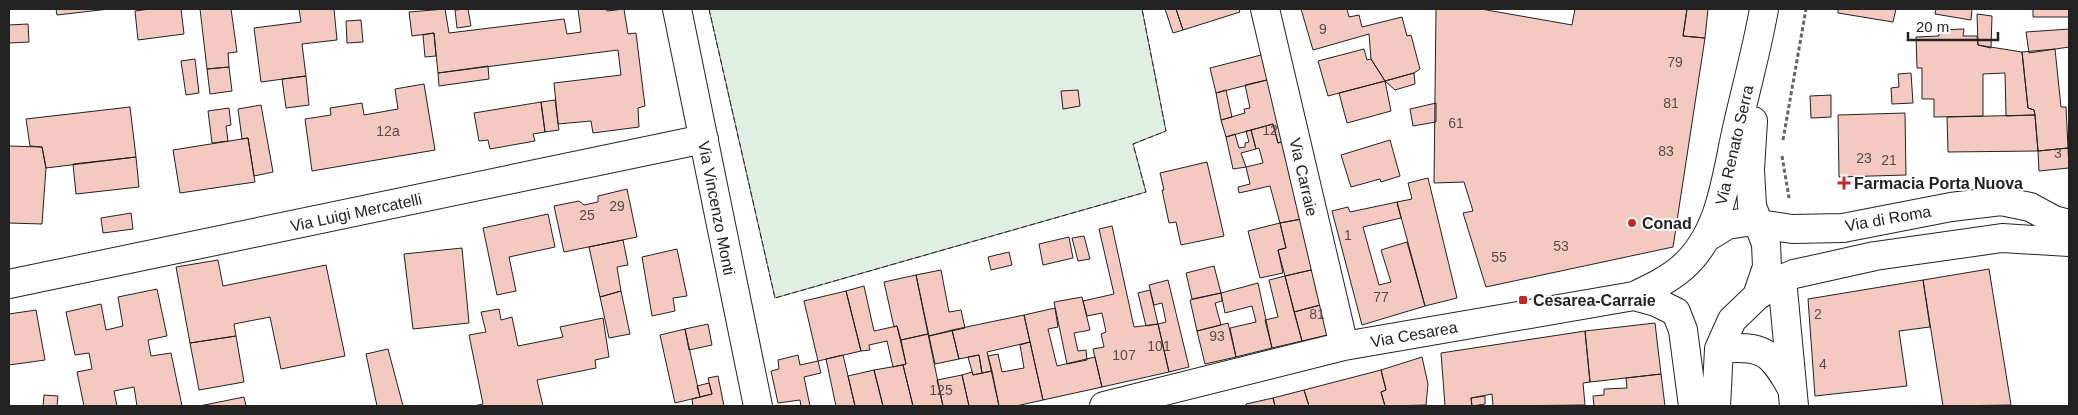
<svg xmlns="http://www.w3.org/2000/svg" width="2078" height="415" viewBox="0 0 2078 415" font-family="Arial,sans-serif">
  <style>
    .green { fill: #e0efe3; stroke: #6f6f6f }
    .building { fill: #f3c9c0; stroke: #222 }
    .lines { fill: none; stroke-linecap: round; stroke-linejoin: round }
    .minor-casing { stroke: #222; stroke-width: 30 }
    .path { stroke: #646464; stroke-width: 3; stroke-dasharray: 4 2.5; stroke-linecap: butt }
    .minor { stroke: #fff; stroke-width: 28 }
    .fence { stroke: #222; stroke-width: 1; stroke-dasharray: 6 2.5; stroke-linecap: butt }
    .poi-dot { fill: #c62828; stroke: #fff; stroke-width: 2 }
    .labels { text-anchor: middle; stroke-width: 4; stroke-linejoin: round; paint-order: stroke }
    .number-label { font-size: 14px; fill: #564c4a }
    .street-label { font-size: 16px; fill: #222; stroke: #fff }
    .poi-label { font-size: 16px; font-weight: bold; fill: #222; stroke: #fff; text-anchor: start }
  </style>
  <rect width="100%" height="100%" fill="#fff"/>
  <path class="green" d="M709 9H1142L1166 131 1133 144 1146 192 775 298Z"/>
  <path class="building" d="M56 9H109L57 15Z
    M150 9H181L184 34 138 40 135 11Z
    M200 9H231L237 52 228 53 229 67 207 69Z
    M299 9H334L337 40 302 44 306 76 261 82 254 28 301 22Z
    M445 9 449 33 564 19 567 34 581 32 578 9H606L607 11 624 9 628 34 636 33 645 106 638 108 639 127 593 133 591 121 558 124 554 83 621 75 618 50 438 73 434 33 412 36 409 12Z
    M468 9 471 26 457 28 455 10Z
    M1165 9H1176L1183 30 1173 33Z
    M1176 9H1239L1240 12 1183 30Z
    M1301 9H1347L1349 17 1359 15 1362 27 1402 17 1407 36 1411 35 1420 69 1414 73 1385 81 1371 59 1369 34 1313 50Z
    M1436 9H1481L1572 25 1575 9H1687L1683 36 1705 38 1673 247 1486 287 1463 213 1473 211 1464 182 1434 183Z
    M1687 9H1708L1705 38 1683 36Z
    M1838 9H1896L1893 22 1838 13Z
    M1936 9H1972L1971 20 1935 14Z
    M2033 9H2069V17H2033Z
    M1977 14 1992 16 1991 48 1978 45Z
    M361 20 363 42 347 43 346 21Z
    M28 24 29 42 9 43V25Z
    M1964 29 1963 36H1977L1978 45 2022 52 2028 108 2034 110 2035 115 2006 116 2005 73 1983 74V116L1934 117V99H1922V68H1917L1916 37 1939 36V30Z
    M2069 29V47L2029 53 2026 32Z
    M434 33 436 56 425 57 423 35Z
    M1364 49 1367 60 1371 59 1385 81 1328 96 1318 61Z
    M2055 49 2061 107H2066L2068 148 2038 151 2035 115 2034 110 2028 108 2022 52Z
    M1265 54 1271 79 1216 93 1210 68Z
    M195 59 199 93 186 95 181 61Z
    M488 66 489 79 439 86 438 73Z
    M229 67 232 91 210 94 207 69Z
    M1414 73 1415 84 1395 90 1385 81Z
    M1911 73 1913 103 1892 104 1891 88 1899 87 1898 74Z
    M306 76 309 105 286 108 282 79Z
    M1271 79 1288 140 1278 143 1273 124 1226 137 1221 120 1245 113 1244 109 1250 108 1245 85Z
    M1385 81 1391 111 1347 123 1339 93Z
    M424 84 435 150 312 171 305 119 331 115 330 108 362 103 364 115 398 109 395 89Z
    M1078 90 1080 106 1063 109 1061 91Z
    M1226 90 1232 117 1221 120 1216 93Z
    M1831 95V117L1811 118 1810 96Z
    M555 100 559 130 545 132 541 102Z
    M541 102 545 132 533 134 535 141 490 149 488 140 479 141 474 113Z
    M1436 103V122L1413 126 1410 109Z
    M261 105 273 172 254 176 248 138 242 139 238 109Z
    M130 107 136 157 46 168 42 147 30 146 26 119Z
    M229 108 231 125 226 126 228 141 212 143 208 111Z
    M1905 113 1906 175 1839 177 1838 115Z
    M2035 115 2038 151 1948 152 1947 117Z
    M1273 124 1278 143 1288 140 1307 218 1280 223 1270 186 1239 193 1238 187 1250 184 1246 167 1263 163 1259 148 1256 149 1251 130Z
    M1251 130 1256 149 1241 153 1246 167 1233 169 1226 137 1235 134 1239 148 1245 147V143L1249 142 1246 131Z
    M248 138 255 182 180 193 173 150Z
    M1390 140 1400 176 1381 182 1380 179 1351 187 1341 155Z
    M9 146 42 147 46 168 42 224 9 223Z
    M2068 148 2069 168 2039 171 2038 151Z
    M136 157 139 187 76 194 73 164Z
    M1207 162 1224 236 1181 245 1176 222 1169 223 1162 190H1164L1160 173Z
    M1428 178 1457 298 1425 306 1397 202 1412 199 1408 183Z
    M627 189 637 237 564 252 554 206 579 201 584 205 598 202V196Z
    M1397 202 1401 218 1363 227 1379 285 1391 282 1381 250 1407 242 1425 306 1362 325 1332 211 1348 207 1350 212Z
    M131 213 133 229 103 233 101 218Z
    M548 214 555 247 509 257 516 291 497 295 483 228Z
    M1307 218 1320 268 1285 276 1278 250 1286 248 1280 223Z
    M1280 223 1286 248 1278 250 1283 273 1260 278 1248 231Z
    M1112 226 1134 327 1158 324 1169 372 1102 387 1093 349 1104 347 1101 334 1106 332 1102 313 1087 316 1083 301 1114 294 1099 229Z
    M1084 236 1090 259 1078 261 1072 238Z
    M1069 237 1073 258 1043 265 1039 244Z
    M623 240 628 265 617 267 621 291 600 297 589 247Z
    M462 248 469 323 413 329 404 254Z
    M677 249 687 296 673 298 675 311 652 316 642 257Z
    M1009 252 1012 265 991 270 988 257Z
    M218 260 223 286 326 265 345 356 281 369 270 317 234 324 236 336 190 343 176 267Z
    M1214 266 1221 293 1192 299 1186 273Z
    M1320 268 1328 303 1294 312 1285 276Z
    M1989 269 2011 405 1943 406 1923 280Z
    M941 270 949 312 961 310 965 328 929 336 916 275Z
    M916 275 928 334 901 340 897 326 894 327 884 282Z
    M1285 276 1302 341 1272 348 1265 320 1278 317 1269 280Z
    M1168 280 1189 367 1169 372 1158 324 1166 322 1162 303 1154 305 1149 285Z
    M1923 280 1930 327 1899 331 1907 386 1815 396 1808 299Z
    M1258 283 1272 348 1236 357 1230 328 1256 322 1252 306 1225 313 1221 293Z
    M864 286 874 331 897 326 906 364 893 367 887 341 869 345 870 350 861 351 846 291Z
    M157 289 167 336 148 340 151 356 171 353 182 406H137L134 387 114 391 117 406H84L77 372 92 369 89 353 75 355 66 312 101 304 106 330 123 326 118 297Z
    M1150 290 1158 324 1146 326 1138 293Z
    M621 291 630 334 609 338 600 297Z
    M846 291 861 351 818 361 804 301Z
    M1221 293 1222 301 1215 303 1221 325 1197 331 1190 300Z
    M1082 297 1090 330 1074 333 1078 351 1086 350 1087 360 1067 364 1054 302Z
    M1328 303 1336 333 1302 341 1294 312Z
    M1055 308 1058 327 1048 329 1057 366 1095 357 1102 387 1043 400 1024 315Z
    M499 309 501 320 512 317 518 346 563 337 560 327 603 318 609 357 595 360 596 368 537 380 543 406H474L483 404 469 335 486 332 481 312Z
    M36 310 45 360 9 365V314Z
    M1024 315 1030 342 987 352 992 371 982 373 979 355 959 359 952 330Z
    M1228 323 1236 357 1205 364 1197 331Z
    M1655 323 1661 374 1590 382 1585 331Z
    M708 324 712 345 689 350 685 329Z
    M685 329 700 397 675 403 660 335Z
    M952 330 959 359 935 364 929 336Z
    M1585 331 1590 382 1583 383 1585 405 1493 406 1492 394 1471 398 1472 406H1445L1441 353Z
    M928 334 943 406H913L903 365 906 364 901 340Z
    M236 336 244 382 199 390 190 343Z
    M1030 342 1043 400 1016 406H999L988 356 998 354 1002 372 1024 368 1020 345Z
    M388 349 403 406H377L366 354Z
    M798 355 800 365 818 361 821 373 804 377 810 406H801L800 400 778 403 771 371 779 369 778 360Z
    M843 355 848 376 855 406H836L826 359Z
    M979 355 982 373 973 375 968 357Z
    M1422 357 1428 384 1426 405 1385 406 1381 392 1386 390 1381 370Z
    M903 365 913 406H883L874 370Z
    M874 370 883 406H855L848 376Z
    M1381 370 1386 390 1381 392 1385 406H1309L1304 390Z
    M992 371 999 406H969L962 375 972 372 973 375Z
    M1661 374 1665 406H1594L1593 396 1604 395V389L1627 388 1626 378Z
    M962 375 969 406H943L937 380Z
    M718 376 724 406H693L692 399 712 394 708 378Z
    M709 383 712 394 700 397 697 386Z
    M1304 390 1309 406H1275L1273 398Z
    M44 395 58 396 57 406H43Z
    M1485 396V404L1472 406 1471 398Z
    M244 397 246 406H199Z
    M1273 398 1275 406H1246V404Z"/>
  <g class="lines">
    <g class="minor-casing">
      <path id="minor" d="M677 9 758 406
        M1265 9 1344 346
        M1706 238 1727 225 1747 222 1792 229 1843 228 1951 207 2001 201 2030 207 2054 220 2069 224
        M1782 279 1794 406
        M9 284 704 139
        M1634 296 1656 302 1676 312 1683 330 1693 406
        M1757 296 1782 279 1794 274 1875 256 2002 238 2069 242
        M1719 349C1763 345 1771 351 1792 389
        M1104 406 1344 346 1634 296C1651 288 1668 280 1683 267 1722 232 1726 176 1737 128 1746 88 1757 49 1764 9
        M1716 406 1719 349 1732 320 1757 296 1767 267 1766 244 1752 206 1750 170 1753 121"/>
    </g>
    <path class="path" d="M1783 140 1806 9
      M1782 156 1789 198"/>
    <use href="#minor" class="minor"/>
    <path class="fence" d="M709 9 775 298 1146 192 1133 144 1166 131 1142 9"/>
  </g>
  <g class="poi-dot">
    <path d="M1841.5 175.5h5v5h5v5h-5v5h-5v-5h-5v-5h5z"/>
    <circle cx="1632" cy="223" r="5"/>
    <rect x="1518" y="295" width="10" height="10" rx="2.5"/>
  </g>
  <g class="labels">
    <g class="number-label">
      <text x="1323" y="34">9</text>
      <text x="1675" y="67">79</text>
      <text x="1671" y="108">81</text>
      <text x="1456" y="128">61</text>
      <text x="1270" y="135">12</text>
      <text x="388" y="136">12a</text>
      <text x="1666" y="156">83</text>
      <text x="2058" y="158">3</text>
      <text x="1864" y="163">23</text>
      <text x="1889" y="165">21</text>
      <text x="617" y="211">29</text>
      <text x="587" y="220">25</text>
      <text x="1348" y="240">1</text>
      <text x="1561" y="251">53</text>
      <text x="1499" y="262">55</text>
      <text x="1381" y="302">77</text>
      <text x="1317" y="319">81</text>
      <text x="1818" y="319">2</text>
      <text x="1217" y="341">93</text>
      <text x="1159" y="351">101</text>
      <text x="1124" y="360">107</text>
      <text x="1823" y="369">4</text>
      <text x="941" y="395">125</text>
    </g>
    <g class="street-label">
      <text transform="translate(1734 145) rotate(-77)" y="6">Via Renato Serra</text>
      <text transform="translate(1304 177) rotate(77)" y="6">Via Carraie</text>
      <text transform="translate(717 208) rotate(79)" y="6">Via Vincenzo Monti</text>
      <text transform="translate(356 212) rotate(-12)" y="6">Via Luigi Mercatelli</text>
      <text transform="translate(1888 218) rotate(-10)" y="6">Via di Roma</text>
      <text transform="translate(1414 334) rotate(-10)" y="6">Via Cesarea</text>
    </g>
    <g class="poi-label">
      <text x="1854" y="189">Farmacia Porta Nuova</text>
      <text x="1642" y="229">Conad</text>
      <text x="1533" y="306">Cesarea-Carraie</text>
    </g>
  </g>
  <rect width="2078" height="415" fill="none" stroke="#222222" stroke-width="20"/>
  <path d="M1908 32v8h90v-8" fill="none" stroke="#222222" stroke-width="2.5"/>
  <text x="1916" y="32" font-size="15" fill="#222222" stroke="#ffffff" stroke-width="4" paint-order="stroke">20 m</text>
</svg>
